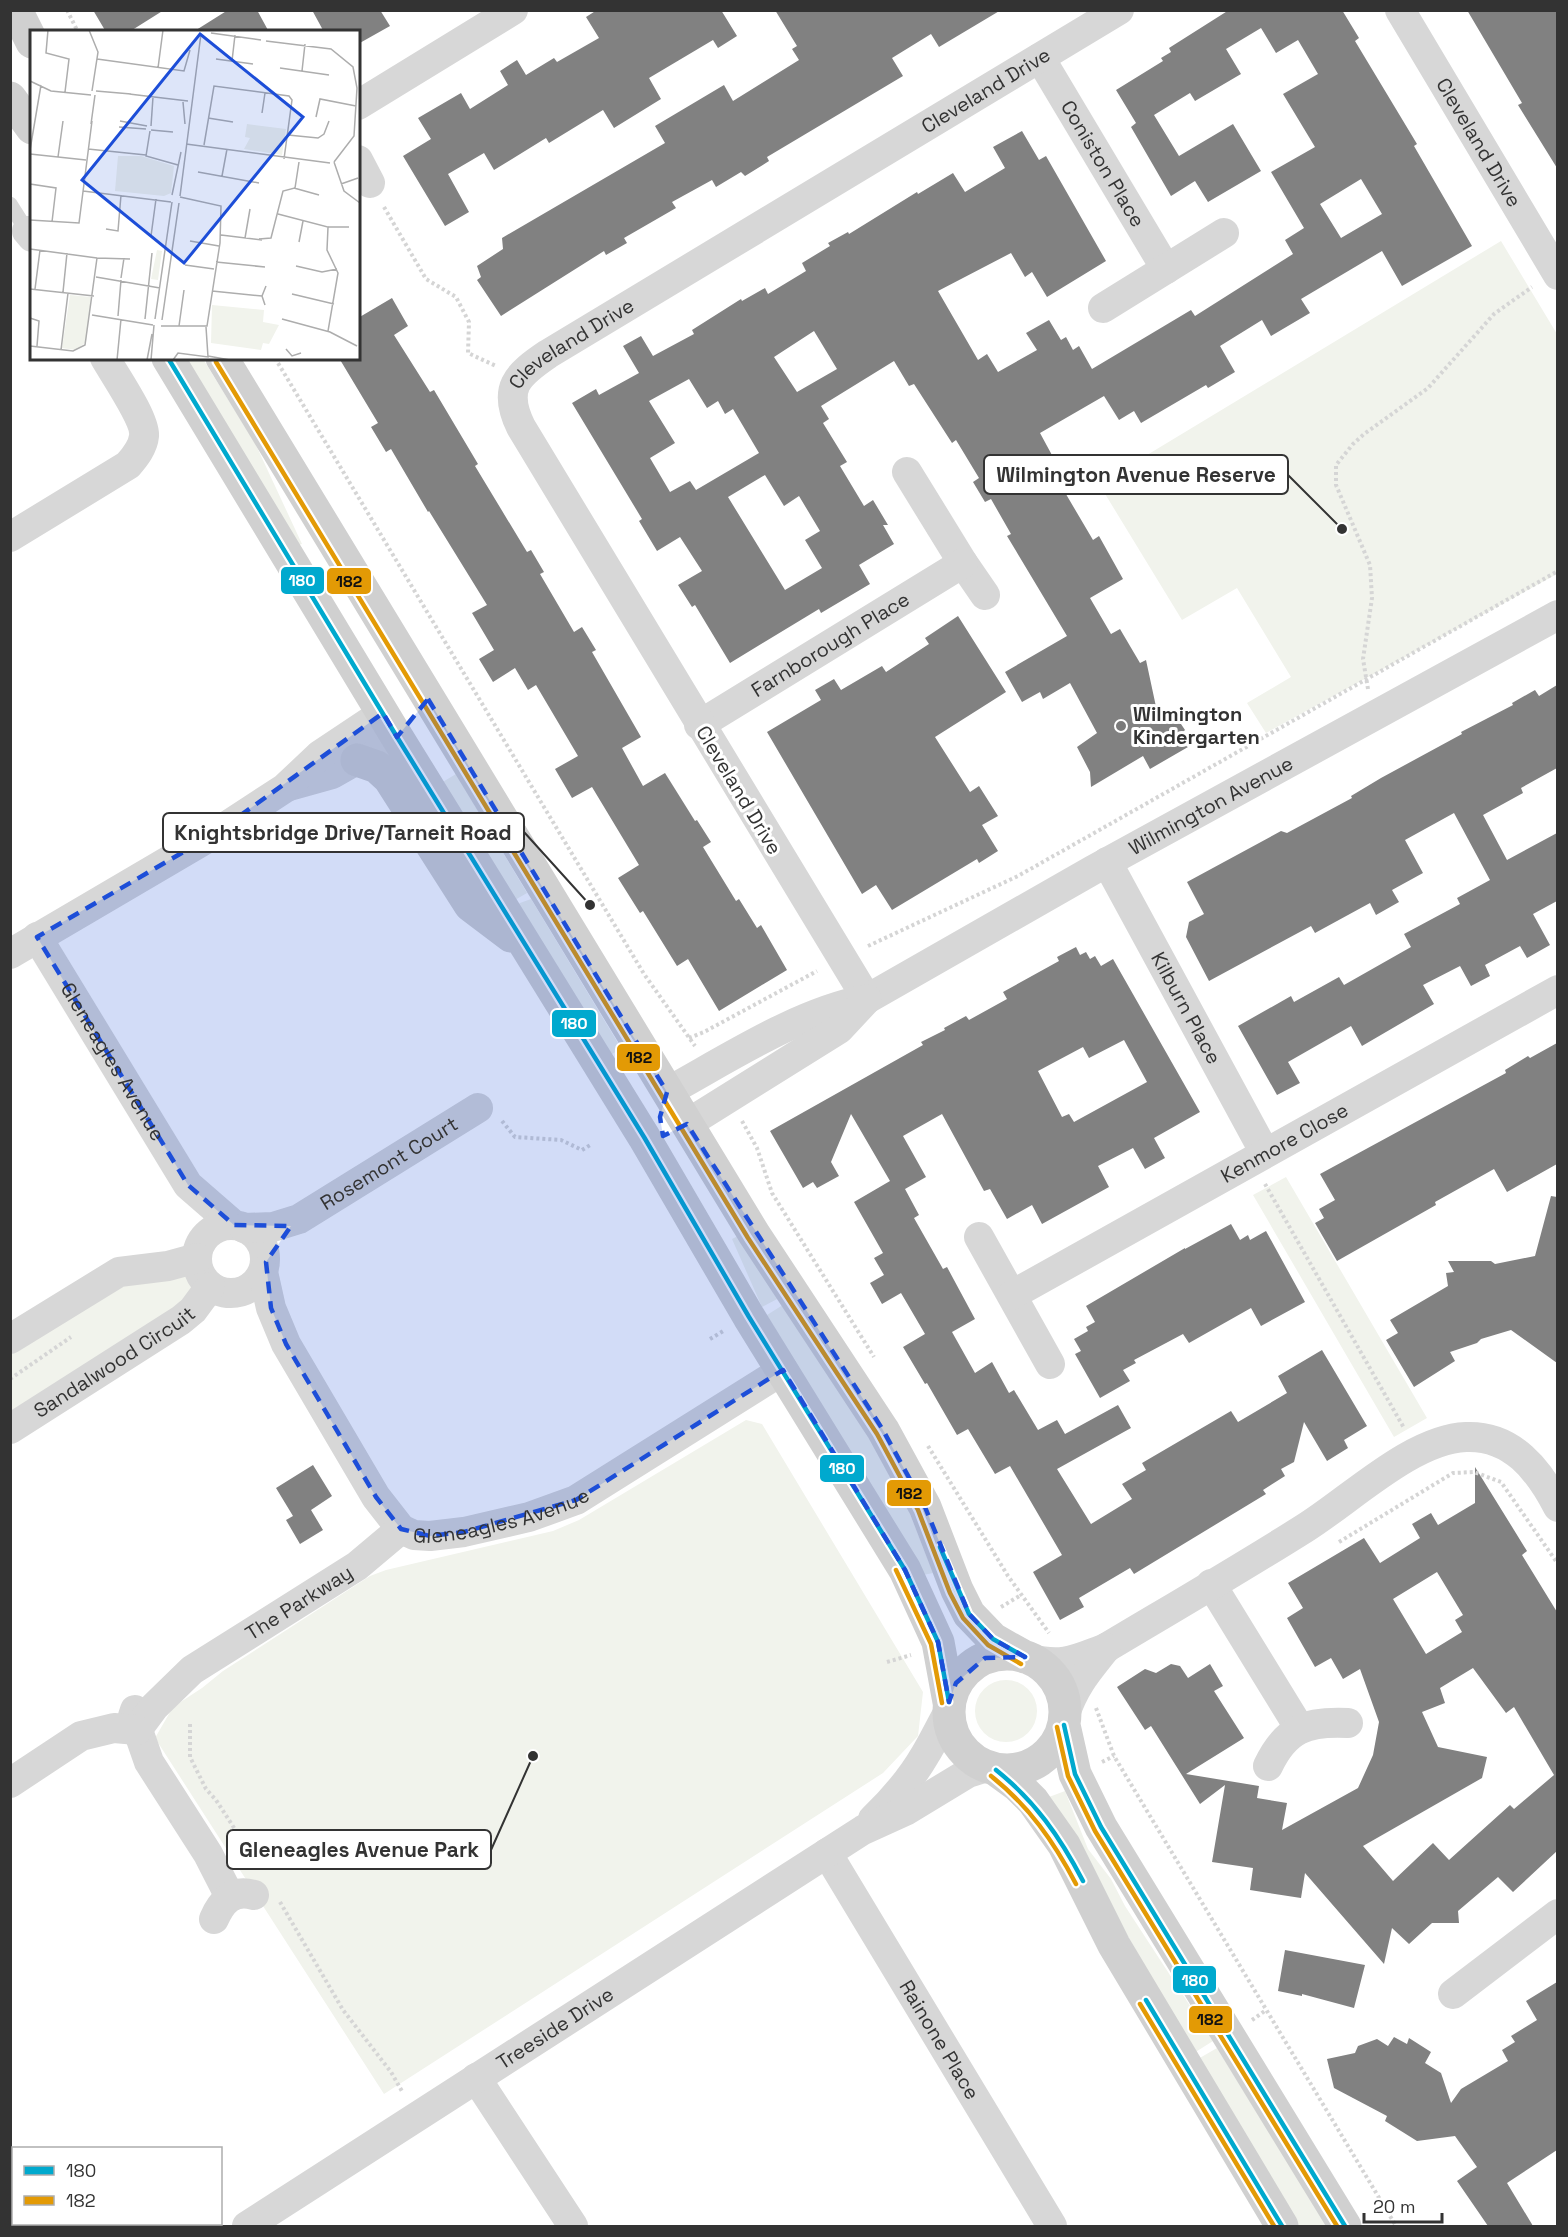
<svg xmlns="http://www.w3.org/2000/svg" width="1568" height="2237" viewBox="0 0 1568 2237" font-family="'Space Grotesk',sans-serif">
  <style>
    .green { fill: #f1f3ec }
    .building { fill: #818181; fill-rule: evenodd }
    .lines { fill: none; stroke-linecap: round; stroke-linejoin: round }
    .path { stroke: #d5d5d5; stroke-width: 4; stroke-dasharray: 3 3; stroke-linecap: butt }
    .service { stroke: #d7d7d7; stroke-width: 15 }
    .minor { stroke: #d7d7d7; stroke-width: 30 }
    .secondary { stroke: #d0d0d0; stroke-width: 33 }
    .bus-1-casing { stroke: #fff; stroke-width: 9 }
    .bus-2-casing { stroke: #fff; stroke-width: 9 }
    .bus-1 { stroke: #00a9ce; stroke-width: 4.5 }
    .bus-2 { stroke: #e39a05; stroke-width: 4.5 }
    .marked { fill: #1d4ed8; fill-opacity: 0.2; stroke: #1d4ed8; stroke-width: 4.5; stroke-dasharray: 12 8; stroke-linejoin: round }
    .poi-dot { fill: #7a7a7a; stroke: #fff; stroke-width: 2 }
    .labels { text-anchor: middle; stroke-width: 6; stroke-linejoin: round; paint-order: stroke }
    .street-label { font-size: 20px; fill: #333; stroke: #fff }
    .poi-label { font-size: 20px; font-weight: bold; fill: #333; stroke: #fff; text-anchor: start }
    .inset-road { fill: none; stroke: #adadad; stroke-width: 1.5 }
    .view { fill: #1d4ed8; fill-opacity: 0.15; stroke: #1d4ed8; stroke-width: 3 }
    .inset-edge { fill: none; stroke: #333; stroke-width: 3 }
    .leader { fill: none; stroke: #333; stroke-width: 2 }
    .callout-dot { fill: #333; stroke: #fff; stroke-width: 2 }
    .callout { fill: #fff; stroke: #333; stroke-width: 2 }
    .callout-label { font-size: 21px; text-anchor: middle; font-weight: bold; fill: #333 }
    .line-badge { stroke: #fff; stroke-width: 2 }
    .badge-label { font-size: 16px; text-anchor: middle; font-weight: bold; fill: #fff }
    .pale-badge-label { font-size: 16px; text-anchor: middle; font-weight: bold; fill: #111 }
  </style>
  <rect width="100%" height="100%" fill="#fff"/>
  <path class="green" d="M1501 241 1557 334V574L1266 733 1247 703 1291 677 1237 588 1182 620 1099 484Z
    M177 359H203L255 443 302 544 291 547Z
    M456 774 527 893 508 904 436 786Z
    M531 899 621 1048 605 1059 513 910 520 903Z
    M1286 1177 1427 1418 1394 1437 1253 1195Z
    M742 1234 781 1297 762 1307 732 1239Z
    M188 1273 200 1291 11 1415V1352L118 1283Z
    M786 1303 879 1450 903 1496 933 1573 923 1575 767 1315Z
    M746 1420 762 1424 923 1692 918 1736 883 1773 384 2094 155 1738 173 1707 202 1688 223 1671 370 1576 386 1570 553 1531 579 1520Z
    M975 1711a31 31 0 1 1 62 0a31 31 0 1 1-62 0Z
    M1065 1791 1088 1849 1111 1879 1125 1906 1213 2041 1194 2053 1049 1797Z
    M1217 2048 1327 2226H1299L1198 2059Z"/>
  <path class="building" d="M93 10H164L129 32H106Z
    M228 10H257L269 32H193Z
    M312 10H380L390 26 358 44V32H324Z
    M597 10H721L737 36 718 48 713 40 649 78 661 99 614 128 603 110 549 143 546 138 494 170 484 153 448 174 469 212 445 226 403 156 431 139 418 118 461 93 470 109 508 85 500 71 517 60 526 75 554 58 557 62 599 38 586 17Z
    M775 10H1001L939 47 931 34 892 58 903 76 767 157 769 161 745 176 741 172 716 187 712 180 672 202 676 208 624 238 627 243 606 255 604 251 501 316 477 280 481 277 477 266 503 249 502 238 665 143 655 126 724 85 733 101 799 60 792 49 797 46Z
    M1229 10H1342L1359 38 1355 41 1417 144 1414 146 1472 246 1402 286 1382 251 1301 299 1310 313 1271 336 1262 320 1220 346 1235 372 1208 388 1206 385 1141 423 1134 411 1119 420 1104 396 1040 433 1066 481 1060 484 1093 540 1099 536 1123 579 1090 598 1111 634 1120 629 1140 663 1146 660 1158 716 1171 709 1185 730 1180 735 1188 747 1150 769 1143 756 1091 787 1090 772 1077 747 1097 733 1070 683 1043 699 1040 692 1022 702 1005 672 1067 636 1007 536 1011 534 991 499 985 502 973 482 979 478 956 440 952 443 914 384 909 386 894 361 821 406 829 419 823 423 847 462 840 466 864 506 873 500 888 525H883L894 544 859 565 870 584 821 613 819 609 730 663 695 605 692 607 678 585 702 571 680 537 657 551 639 521 642 519 572 403 596 389 599 395 639 373 623 346 641 336 653 356 694 334 692 330 741 299 742 301 765 288 768 294 806 271 802 263 830 246 828 243 848 232 849 234 917 192 918 194 953 173 965 192 1005 168 993 147 1022 131 1039 160 1046 156 1106 261 1047 297 1032 272 1025 277 1011 253 938 291 978 360 987 354 998 372 1037 350 1026 333 1049 320 1061 340 1066 337 1073 350 1079 346 1092 369 1191 310 1195 316 1293 254 1285 240 1304 228 1271 172 1315 147 1283 94 1318 74 1298 40 1276 53 1261 28 1226 49 1241 74 1195 101 1190 93 1154 115 1179 156 1233 124 1261 171 1208 202 1195 181 1171 196 1131 127 1136 123 1116 90 1163 61 1161 58 1171 52 1169 48ZM1361 179 1382 214 1341 238 1320 204ZM814 331 837 369 797 392 774 357ZM689 379 707 408 718 401 725 414 733 409 759 453 696 490 690 481 670 492 650 458 675 443 649 401ZM765 475 784 506 799 496 820 531 805 540 822 568 785 590 728 497Z
    M1467 10H1557V168L1518 105 1522 103Z
    M392 298 408 326 394 335 430 392 434 390 478 464 475 466 527 552 531 550 544 572 540 574 574 632 582 627 596 650 592 652 641 737 622 748 643 786 665 773 695 821 697 820 711 842 703 847 736 901 739 899 757 928 761 925 787 970 719 1011 688 959 677 966 643 911 640 913 618 878 639 865 592 787 572 798 555 769 578 756 536 685 528 690 515 668 493 682 479 659 494 650 472 613 487 605 429 511 428 512 391 449 386 452 371 427 378 423 339 358H358V318Z
    M958 616 1006 692 935 737 970 792 979 786 998 816 982 825 998 851 979 863 977 859 892 910 876 885 862 894 767 732 821 700 815 690 834 679 841 690 882 666 886 672 929 644 925 638Z
    M1557 685V768L1521 788 1523 793 1483 815 1507 860 1557 833V901L1533 914 1550 945 1527 958 1520 946 1485 965 1490 976 1471 986 1460 966 1423 985 1434 1004 1362 1046 1351 1026 1288 1062 1300 1083 1277 1095 1238 1026 1291 996 1294 1002 1339 977 1344 985 1411 947 1404 934 1460 904 1457 898 1490 880 1454 813 1405 840 1423 873 1392 890 1399 902 1376 915 1370 903 1315 933 1311 926 1209 981 1186 937 1189 922 1204 914 1187 882 1281 831 1287 833 1352 798 1351 796 1381 778 1462 734 1461 732 1513 705 1512 703 1535 690 1539 696Z
    M1076 947 1080 955 1086 952 1090 959 1095 956 1101 966 1113 959 1200 1112 1154 1138 1165 1158 1145 1169 1133 1148 1098 1166 1109 1187 1042 1224 1032 1205 1007 1219 990 1189 984 1191 942 1114 903 1136 926 1177 905 1189 919 1215 914 1218 943 1269 947 1267 975 1319 952 1332 975 1373 992 1362 1009 1393 1014 1390 1038 1430 1057 1420 1065 1434 1118 1405 1131 1428 1057 1469 1091 1524 1132 1499 1122 1484 1146 1470 1142 1463 1231 1411 1238 1422 1287 1393 1278 1376 1322 1350 1367 1426 1344 1440 1348 1448 1327 1461 1304 1422 1294 1462 1281 1469 1285 1476 1263 1490 1266 1494 1134 1574 1130 1568 1079 1598 1084 1607 1060 1620 1033 1572 1062 1555 1010 1466 995 1474 968 1429 957 1435 927 1383 925 1384 903 1347 925 1334 901 1293 882 1304 870 1283 884 1275 874 1258 883 1253 854 1202 890 1181 851 1114 831 1162 839 1176 817 1188 813 1182 803 1188 770 1131 923 1045 921 1042 945 1030 944 1028 966 1016 969 1020 1007 999 1003 992 1059 961 1057 957ZM1124 1040 1147 1082 1074 1122 1069 1114 1062 1117 1038 1071 1083 1047 1089 1058Z
    M1557 1043V1164L1507 1192 1494 1169 1435 1202 1436 1205 1337 1261 1315 1223 1324 1218 1319 1209 1335 1200 1320 1174 1506 1073 1505 1070 1528 1056 1530 1058Z
    M1551 1196 1557 1197V1363L1511 1330 1481 1339 1477 1343 1450 1352 1455 1361 1414 1387 1386 1340 1398 1333 1390 1320 1448 1286 1446 1273 1454 1272 1448 1261H1491L1495 1264 1535 1256Z
    M1231 1224 1240 1240 1248 1235 1250 1240 1266 1231 1305 1302 1261 1326 1251 1308 1189 1343 1183 1334 1134 1360 1136 1363 1123 1370 1130 1381 1100 1398 1075 1354 1081 1351 1074 1339 1088 1331 1086 1327 1095 1322 1086 1306 1185 1248V1249Z
    M313 1465 332 1496 311 1510 323 1530 300 1544 286 1520 293 1516 276 1488Z
    M1475 1467 1527 1551 1522 1555 1557 1612V1851L1513 1892 1498 1877 1458 1911 1459 1923H1432L1409 1944 1392 1928 1384 1964 1305 1873 1301 1898 1250 1890 1253 1868 1212 1862 1225 1785 1200 1804 1151 1726 1145 1730 1117 1687 1145 1669 1156 1673 1171 1664 1180 1666 1188 1678 1210 1664 1223 1686 1214 1691 1244 1738 1186 1774 1259 1786 1257 1798 1287 1803 1282 1830 1358 1788 1373 1755 1379 1722 1360 1669 1343 1679 1331 1658 1315 1667 1287 1618 1303 1608 1288 1583 1364 1538 1380 1563 1420 1538 1412 1524 1431 1513 1438 1525 1475 1503ZM1437 1572 1463 1615 1455 1620 1462 1632 1426 1654 1393 1599ZM1473 1668 1506 1713 1514 1707 1554 1775 1514 1809 1510 1805 1449 1860 1433 1843 1393 1881 1363 1846 1482 1778 1487 1757 1438 1747 1422 1712 1445 1703 1440 1688Z
    M1285 1950 1365 1965 1354 2008 1302 1994V1996L1278 1991Z
    M1557 1982V2150L1507 2183 1533 2226H1488L1457 2181 1477 2167 1455 2136 1417 2141 1385 2121 1387 2116 1334 2088 1327 2059 1355 2053 1358 2046 1377 2039 1388 2046 1394 2037 1407 2044 1409 2038 1431 2052 1425 2063 1441 2073 1451 2103 1461 2089 1508 2061 1502 2050 1515 2042 1511 2036 1537 2020 1526 2001Z"/>
  <g class="lines">
    <path class="path" d="M67 10 78 32
      M384 207 426 279 456 297 469 322 468 353 496 366
      M275 358 644 974 695 1046
      M1368 689 1363 659 1372 598 1370 565 1336 485V465L1353 444 1364 434 1428 388 1494 314 1532 287
      M868 946 1018 876 1558 571
      M689 1038 704 1032 817 971
      M502 1121 515 1137 561 1140 582 1150 592 1144
      M742 1121 757 1148 772 1193 874 1357
      M1265 1184 1404 1428
      M710 1339 725 1330
      M10 1379 71 1337
      M928 1446 1008 1576 1049 1633
      M1339 1542 1453 1473 1474 1472 1501 1482 1558 1564
      M1001 1607 1021 1595
      M887 1662 911 1655
      M1096 1708 1114 1756 1396 2226
      M190 1724V1757L206 1789 216 1800 260 1868
      M1102 1762 1114 1756
      M280 1902 343 2010 391 2072 403 2093
      M1252 2020 1266 2010"/>
    <path class="service" d="M10 204 27 231"/>
    <g class="minor">
      <path id="s1" d="M1400 10 1558 275"/>
      <path id="s2" d="M1040 58 1166 269"/>
      <path d="M358 105 513 10"/>
      <path d="M358 160 370 183"/>
      <path d="M27 231 32 237"/>
      <path d="M1103 308 1224 233"/>
      <path d="M907 472 963 563 985 595"/>
      <path d="M10 537 128 465C135 457 143 447 144 436 146 420 114 374 105 358"/>
      <path id="s3" d="M699 725 963 563"/>
      <path d="M289 786 332 774 397 737"/>
      <path id="s4" d="M1107 862 1265 1153"/>
      <path id="s5" d="M37 937 188 1185 234 1225"/>
      <path d="M10 954 216 833 285 788 320 755 383 713"/>
      <path id="s6" d="M867 999 521 427C502 388 517 375 548 354L1119 10"/>
      <path id="s7" d="M667 1092C729 1058 797 1013 867 999L1093 870 1558 615"/>
      <path d="M687 1124 839 1029 867 999"/>
      <circle cx="231" cy="1259" r="34"/>
      <path id="s8" d="M244 1228 273 1227 299 1219 478 1108"/>
      <path d="M979 1237 1050 1364"/>
      <path id="s9" d="M263 1272 271 1308 286 1344 376 1497 401 1529 414 1535 430 1536 464 1532 529 1517 576 1500 783 1370"/>
      <path id="s10" d="M1012 1295 1558 990"/>
      <path d="M10 1339 119 1272 168 1266 197 1258"/>
      <path id="s11" d="M10 1429 181 1320 193 1310 210 1287"/>
      <path d="M1211 1584 1300 1729"/>
      <path d="M1031 1659C1064 1667 1076 1659 1106 1648 1173 1608 1240 1569 1305 1528 1350 1500 1412 1439 1466 1437 1512 1435 1539 1470 1558 1507"/>
      <path d="M135 1710 133 1716 149 1762 208 1854 230 1897"/>
      <path d="M1065 1714C1075 1685 1087 1672 1106 1648"/>
      <path id="s12" d="M137 1730 154 1707 192 1670 357 1566 401 1529"/>
      <path d="M1268 1766C1286 1728 1307 1721 1348 1723"/>
      <path d="M10 1783 81 1736 114 1728 137 1730"/>
      <path d="M873 1819C893 1800 911 1779 925 1755 933 1742 940 1727 948 1713"/>
      <path id="s13" d="M827 1853 1052 2226"/>
      <path d="M214 1919C222 1901 233 1889 254 1895"/>
      <path d="M1453 1994 1558 1914"/>
      <path d="M476 2078 573 2226"/>
      <path d="M10 2206 14 2210"/>
      <path id="s14" d="M247 2226 863 1830 907 1810 968 1773 987 1767"/>
    </g>
    <path class="secondary" d="M16 10 32 42
      M10 98 32 128
      M168 358 397 737 644 1137 749 1317 905 1570 938 1642 949 1702
      M222 358 754 1234 883 1430 925 1507 957 1590 969 1614 993 1639 1025 1657
      M357 760 377 767 389 778 470 905 511 936
      M949 1712a58 58 0 1 1 116 0a58 58 0 1 1-116 0Z
      M1064 1725 1075 1774 1101 1827 1345 2226
      M996 1770 1018 1786 1033 1801 1064 1845 1114 1945 1282 2226"/>
    <g class="bus-1-casing">
      <path id="bus-1" d="M168 358 397 737 644 1137 749 1317 905 1570 938 1642 949 1702
        M940 1547 969 1614 993 1639 1025 1657
        M1064 1725 1075 1774 1101 1827 1345 2226
        M996 1770C1035 1801 1060 1837 1083 1881
        M1146 2000 1282 2226"/>
    </g>
    <g class="bus-2-casing">
      <path id="bus-2" d="M216 362 748 1238 877 1434 918 1510 950 1593 963 1618 988 1645 1021 1664
        M896 1570 931 1644 942 1703
        M1057 1727 1068 1776 1095 1831 1337 2226
        M991 1776C1029 1806 1054 1842 1076 1884
        M1140 2004 1274 2226"/>
    </g>
    <use href="#bus-1" class="bus-1"/>
    <use href="#bus-2" class="bus-2"/>
  </g>
  <path class="marked" d="M428 699 667 1092 660 1117 663 1136 687 1124 883 1430 925 1507 969 1614 993 1639 1025 1657 985 1658 956 1683 949 1702 938 1642 905 1570 783 1370 576 1500 464 1532 430 1536 401 1529 376 1497 286 1344 271 1308 266 1262 291 1226 234 1225 188 1185 37 937 216 833 383 713 397 737Z"/>
  <circle class="poi-dot" cx="1121" cy="726" r="6"/>
  <g class="labels">
    <g class="street-label">
      <text dy="7" stroke="none"><textPath href="#s6" startOffset="1269">Cleveland Drive</textPath></text>
      <text dy="7" stroke="none"><textPath href="#s1" startOffset="154">Cleveland Drive</textPath></text>
      <text dy="7" stroke="none"><textPath href="#s2" startOffset="123">Coniston Place</textPath></text>
      <text dy="7" stroke="none"><textPath href="#s6" startOffset="783">Cleveland Drive</textPath></text>
      <text dy="7" stroke="none"><textPath href="#s3" startOffset="154">Farnborough Place</textPath></text>
      <text transform="translate(739 790) rotate(59)" y="7">Cleveland Drive</text>
      <text dy="7" stroke="none"><textPath href="#s7" startOffset="616">Wilmington Avenue</textPath></text>
      <text dy="7" stroke="none"><textPath href="#s4" startOffset="166">Kilburn Place</textPath></text>
      <text dy="7" stroke="none"><textPath href="#s5" startOffset="146">Gleneagles Avenue</textPath></text>
      <text dy="7" stroke="none"><textPath href="#s10" startOffset="312">Kenmore Close</textPath></text>
      <text dy="7" stroke="none"><textPath href="#s8" startOffset="162">Rosemont Court</textPath></text>
      <text dy="7" stroke="none"><textPath href="#s11" startOffset="124">Sandalwood Circuit</textPath></text>
      <text dy="7" stroke="none"><textPath href="#s9" startOffset="398">Gleneagles Avenue</textPath></text>
      <text dy="7" stroke="none"><textPath href="#s12" startOffset="208">The Parkway</textPath></text>
      <text dy="7" stroke="none"><textPath href="#s14" startOffset="366">Treeside Drive</textPath></text>
      <text dy="7" stroke="none"><textPath href="#s13" startOffset="218">Rainone Place</textPath></text>
    </g>
    <g class="poi-label">
      <text x="1133" y="721">Wilmington<tspan x="1133" dy="23">Kindergarten</tspan></text>
    </g>
  </g>
  <g transform="translate(30 30)">
    <rect width="330" height="330" fill="#fff"/>
    <path d="M217 94 256 99 252 125 214 119 220 108 215 107ZM88 126H111L144 136 141 163 134 166 85 161ZM127 220 132 221 128 250 121 249ZM40 265 61 267 56 312 46 320 32 318ZM182 275 234 280 233 292 249 295 239 314 233 313 231 320 181 313Z" fill="#f1f3ec"/>
    <path class="inset-road" d="M18 0 16 23 39 29 35 62M59 0 68 22 62 61M181 3 231 10M236 11 301 19 323 37 327 58 324 106 304 132M67 29 154 41 160 20M186 29 223 34M202 31 205 5M128 38 133 0M250 38 299 45M272 41 275 14M0 51 21 61 61 65M66 61 101 64M99 64 158 71M153 72 155 94M232 83 235 63M286 87 290 69 326 76M178 88 203 92M90 91 117 96M61 94 65 65M121 96 123 67M89 97 116 99M121 100 143 102M120 101 116 126 148 135M258 105 288 108 294 104 299 91M156 114 300 133M174 115 184 56 259 66 262 70 254 129M58 119 116 125M0 120 11 55M0 124 56 130M28 127 33 91M304 132 314 161 330 173M168 142 229 153M192 146 197 119M0 154 26 158 22 192M311 154 328 148M264 158 289 165M53 161 141 172M142 165 151 122M150 166 171 4M248 184 298 197 297 220 308 243 298 301 327 316M0 190 49 193 62 91M298 197H319M76 199 88 201 91 165M191 205 232 210M121 206 126 169M215 208 220 179M229 209 241 208 253 161 265 158 269 132M160 211 189 216M269 212 273 191M0 219 67 228M67 228 100 229M186 232 235 237M155 235 184 239M266 236 292 242 307 239M66 247 130 258M91 248 94 228M0 259 64 266M5 259 10 220M182 261 232 266M33 262 37 223M262 264 304 274M235 275 232 266 236 256M62 285 123 295M88 286 91 250M0 288 9 291 7 316M115 289 122 223M125 289 142 172M252 289 300 302M132 290 149 173M131 296H177L190 213 191 176 150 167M149 296 154 260M0 316 43 321 55 315 67 228M256 319 262 326 271 323M31 320 38 263M178 326 200 330M87 330 91 289M117 330 122 304M121 330 124 295M143 330 148 323 178 327 176 297"/>
    <path class="view" d="M170 4 273 87 154 233 52 150Z"/>
    <rect width="330" height="330" class="inset-edge"/>
  </g>
  <path class="leader" d="M1342 529L1288 475M590 905L524 832M533 1756L491 1850"/>
  <g class="callout-dot">
    <circle cx="1342" cy="529" r="6"/>
    <circle cx="590" cy="905" r="6"/>
    <circle cx="533" cy="1756" r="6"/>
  </g>
  <g class="callout">
    <rect x="984" y="455" width="304" height="39" rx="6"/>
    <rect x="163" y="813" width="361" height="39" rx="6"/>
    <rect x="227" y="1830" width="264" height="39" rx="6"/>
  </g>
  <g class="callout-label">
    <text x="1136" y="482">Wilmington Avenue Reserve</text>
    <text x="343" y="840">Knightsbridge Drive/Tarneit Road</text>
    <text x="359" y="1857">Gleneagles Avenue Park</text>
  </g>
  <g class="line-badge">
    <rect x="280" y="566" width="45" height="29" rx="6" fill="#00a9ce"/>
    <rect x="326" y="567" width="46" height="28" rx="6" fill="#e39a05"/>
    <rect x="551" y="1009" width="46" height="29" rx="6" fill="#00a9ce"/>
    <rect x="616" y="1043" width="45" height="29" rx="6" fill="#e39a05"/>
    <rect x="819" y="1454" width="46" height="29" rx="6" fill="#00a9ce"/>
    <rect x="886" y="1479" width="46" height="28" rx="6" fill="#e39a05"/>
    <rect x="1172" y="1965" width="45" height="29" rx="6" fill="#00a9ce"/>
    <rect x="1188" y="2005" width="45" height="29" rx="6" fill="#e39a05"/>
  </g>
  <g class="badge-label">
    <text x="302" y="586">180</text>
    <text x="574" y="1029">180</text>
    <text x="842" y="1474">180</text>
    <text x="1195" y="1986">180</text>
  </g>
  <g class="pale-badge-label">
    <text x="349" y="587">182</text>
    <text x="639" y="1063">182</text>
    <text x="909" y="1499">182</text>
    <text x="1210" y="2025">182</text>
  </g>
  <rect width="1568" height="2237" fill="none" stroke="#333333" stroke-width="24"/>
  <rect x="12" y="2147" width="210" height="78" fill="#ffffff" stroke="#adadad" stroke-width="1.5"/>
  <rect x="24" y="2166" width="30" height="9" fill="#00a9ce" stroke="#adadad" stroke-width="1.5"/>
  <text x="66" y="2177" font-size="18" fill="#333333">180</text>
  <rect x="24" y="2196" width="30" height="9" fill="#e39a05" stroke="#adadad" stroke-width="1.5"/>
  <text x="66" y="2207" font-size="18" fill="#333333">182</text>
  <path d="M1364 2213v9h78v-9" fill="none" stroke="#333333" stroke-width="3"/>
  <text x="1373" y="2213" font-size="18" fill="#333333" stroke="#ffffff" stroke-width="4.5" paint-order="stroke">20 m</text>
</svg>
